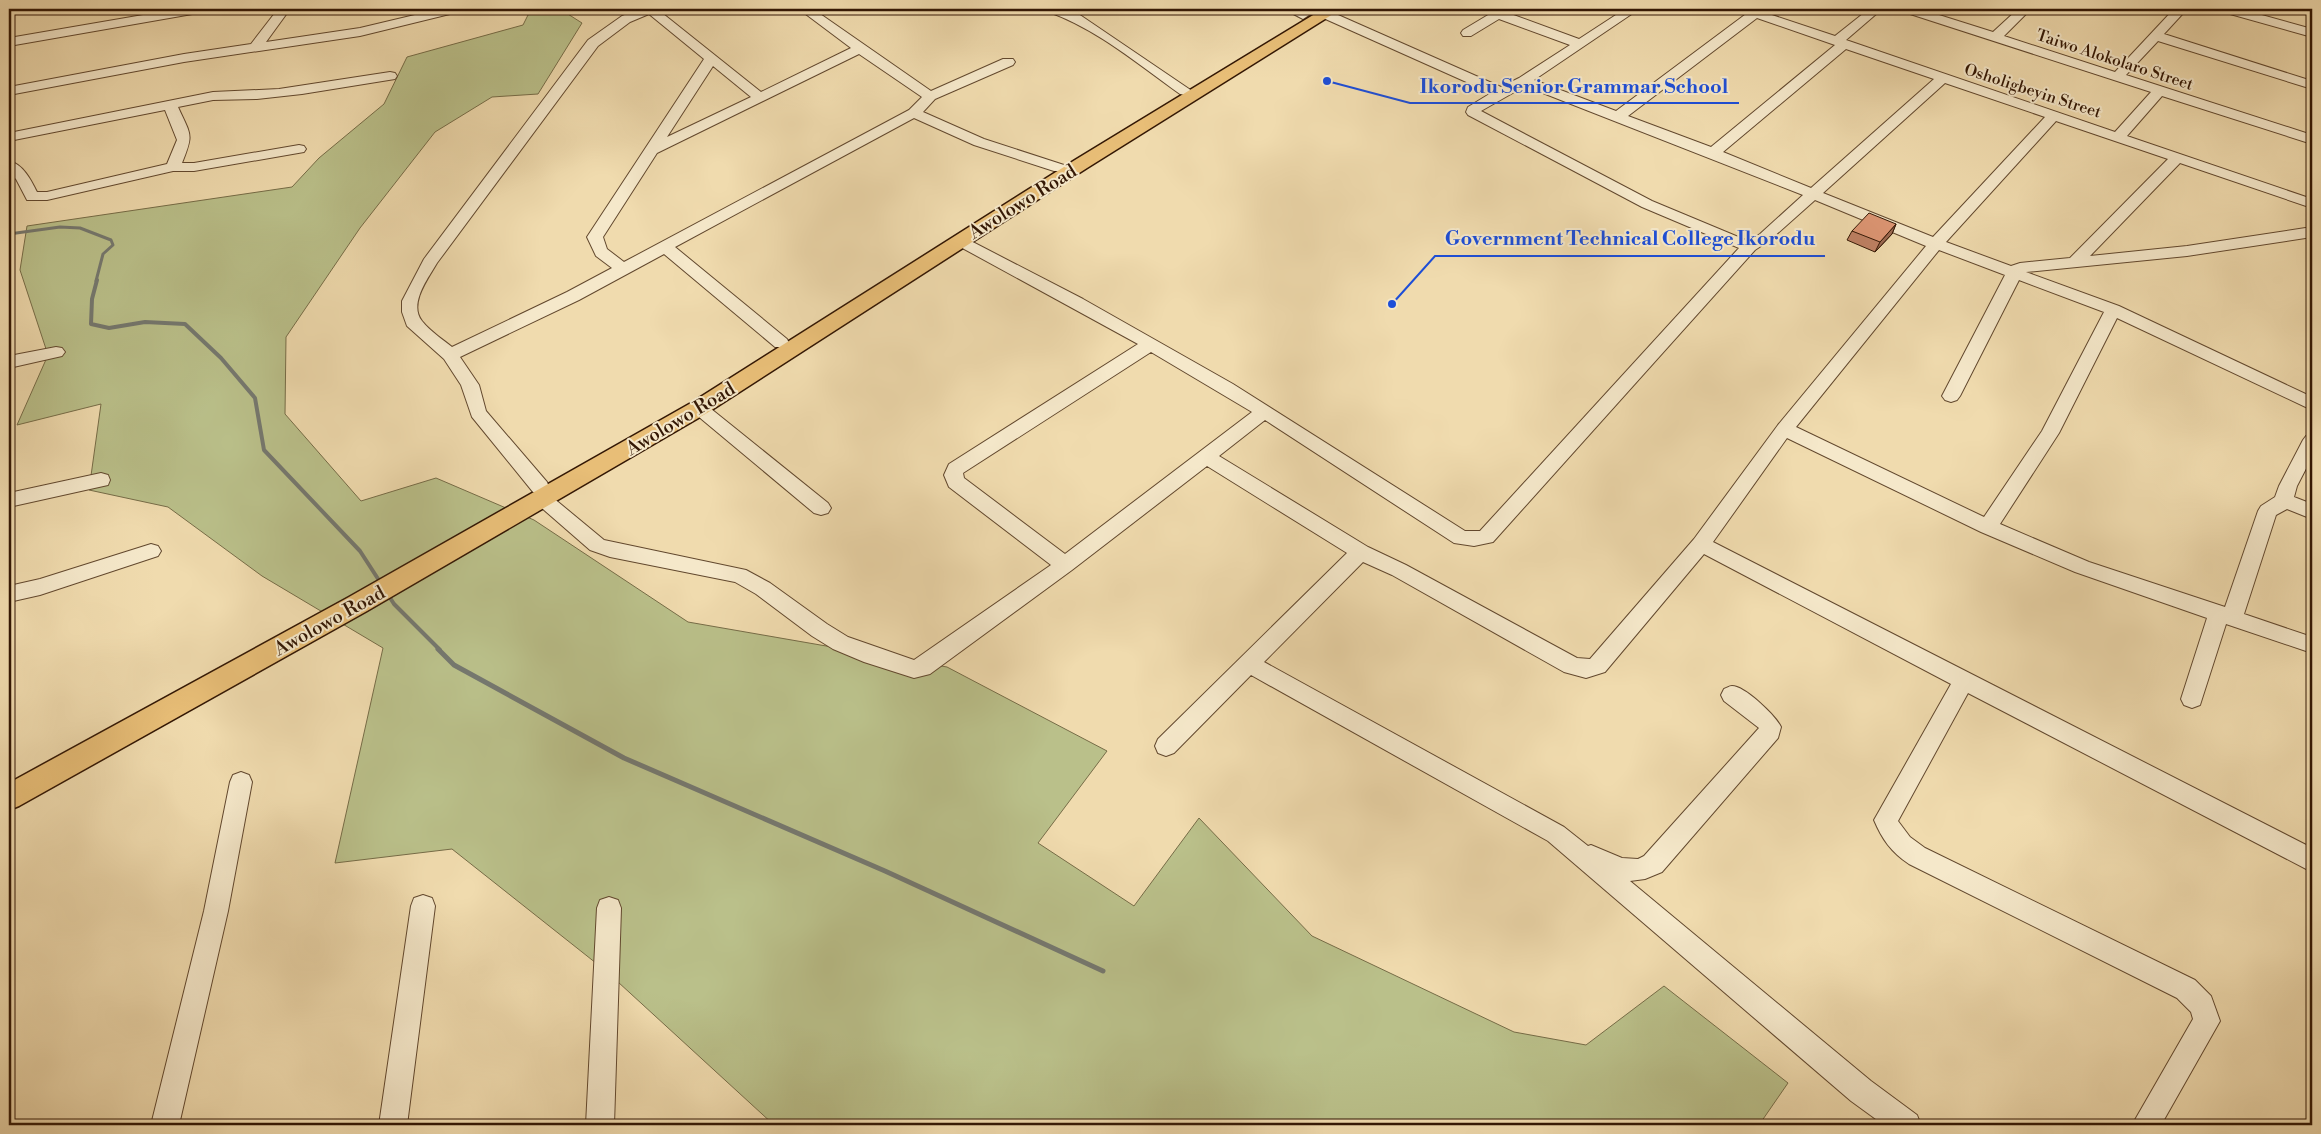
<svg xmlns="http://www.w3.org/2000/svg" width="2321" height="1134" viewBox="0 0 2321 1134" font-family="'Libre Bodoni',serif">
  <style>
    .green { fill: #bac08a; stroke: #766c47 }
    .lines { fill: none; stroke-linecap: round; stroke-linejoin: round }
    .stream-far2 { stroke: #75786f; stroke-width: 3 }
    .stream-far1 { stroke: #75786f; stroke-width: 4 }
    .stream { stroke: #75786f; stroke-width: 5 }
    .minor-casing { stroke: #62482e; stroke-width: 2 }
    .major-casing { stroke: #331704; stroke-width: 3 }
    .minor { fill: #f5e8ca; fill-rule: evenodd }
    .major { fill: #e8be77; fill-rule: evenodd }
    .wall { fill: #bf8164; stroke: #331704 }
    .shaded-wall { fill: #9b6951; stroke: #331704 }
    .building { fill: #de9674; stroke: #331704 }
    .labels { text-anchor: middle; stroke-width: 4; stroke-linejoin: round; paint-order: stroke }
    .far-street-label { font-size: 16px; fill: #331704; stroke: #f5e8ca }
    .street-label { font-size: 19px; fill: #331704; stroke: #f5e8ca }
    .leader { fill: none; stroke: #1d4ed8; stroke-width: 2 }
    .callout-dot { fill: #1d4ed8; stroke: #f5e8ca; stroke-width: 2 }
    .callout-label { font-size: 20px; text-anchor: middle; font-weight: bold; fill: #1d4ed8; stroke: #f5e8ca; stroke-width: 4; stroke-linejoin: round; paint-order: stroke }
  </style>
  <rect width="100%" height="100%" fill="#f0dbae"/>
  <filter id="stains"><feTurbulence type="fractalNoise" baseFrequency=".004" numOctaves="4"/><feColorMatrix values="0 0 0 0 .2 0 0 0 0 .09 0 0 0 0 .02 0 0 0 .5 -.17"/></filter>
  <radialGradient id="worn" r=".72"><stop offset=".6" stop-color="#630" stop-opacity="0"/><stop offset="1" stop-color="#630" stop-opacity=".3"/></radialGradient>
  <path class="green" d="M531 9H560L582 23 538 94 492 97 435 132 360 228 286 337 285 414 361 501 436 478 534 520 688 622 947 667 1107 751 1038 843 1134 906 1199 818 1312 936 1514 1032 1586 1045 1664 986 1788 1083 1759 1125H774L606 971 452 849 335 863 383 648 262 576 168 507 89 490 101 404 17 425 48 355 20 270 27 226 292 187 319 158 384 104 407 57 523 25Z"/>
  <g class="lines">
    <path class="stream-far2" d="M9 234 60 227 80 228 111 240 113 245 103 254 96 281"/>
    <path class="stream-far1" d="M97 280 92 299 91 324 109 328 145 322 185 324 221 358 255 398 264 450 360 551 382 585
      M387 593 394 604 440 650"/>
    <path class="stream" d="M438 649 454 665 624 758 885 871 1103 971"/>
    <g class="minor-casing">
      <path id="minor" d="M178 9H204L198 13 9 46V38Z
        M278 9H290L266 42 360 28 440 9H460L458 12 360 36 184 62 9 95V87L184 54 251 44Z
        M640 9H657L761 92 851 48 799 9H813L931 91 1003 59H1013L1015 62 1013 65 935 99 923 112 984 139 1064 165 1066 168 1064 171H1054L974 145 914 118 675 247 787 339 789 343 787 347H775L664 254 579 300 460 357 479 385 486 411 547 482 549 487 546 492 604 540 746 570 770 583 827 624 848 637 914 660 1051 565 949 487 944 475 949 464 1138 344 955 244 952 241 955 238H965L1083 299 1233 384 1465 531H1480L1739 248 1642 207 1468 115 1466 112 1468 107 1491 93 1321 17 1319 14 1321 11H1329L1501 87 1519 78 1570 45 1499 19 1471 36H1463L1461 33 1463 30 1498 9H1512L1508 13 1579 39 1625 9H1639L1534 80 1616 111 1746 14 1737 9H1754L1835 36 1869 9H1882L1846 40 2115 132 2151 92 1904 12 1902 9H1920L1993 32 2018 9H2031L2004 36 2115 72 2174 9H2187L2164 34 2312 81V89L2158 41 2126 75 2312 135V144L2162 96 2127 136 2312 199V208L2180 163 2090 256 2187 246 2312 227V237L2187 256 2026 272 2119 306 2312 397V410L2117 318 2059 433 2000 524 2089 562 2225 607 2258 511 2261 506 2275 497 2279 486 2303 440 2306 436 2312 434V457L2297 486 2294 497 2312 504V519L2287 509 2276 515 2244 614 2312 637V653L2226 624 2200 705 2192 708 2184 705 2181 699 2207 618 2075 572 1981 532 1787 438 1713 542 2312 848V872L1968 693 1898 821 1910 837 1925 848 2195 980 2211 996 2220 1021 2161 1125H2132L2193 1019 2191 1012 2177 998 1909 864C1891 852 1882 839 1874 820L1878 813 1951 684 1704 554 1605 672 1586 678 1564 672 1392 575 1363 562 1264 662 1564 827 1588 846 1591 845 1622 858 1638 859 1644 856 1759 728 1724 701 1721 695 1724 689C1727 688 1729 686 1732 686 1745 686 1776 716 1781 727L1778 738 1662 872 1645 879 1630 881 1871 1081 1917 1115 1921 1125H1884L1851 1101 1548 841 1251 675 1174 753 1166 756 1158 753 1155 746 1158 739 1347 553 1207 466 1072 570 930 674 914 678 864 662 833 649 812 636 756 594 735 582 610 557 590 550 536 503 533 498 537 493 533 492 472 417 461 385 444 359 407 326 402 312V301L424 259 588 40 622 16ZM649 14 704 59 587 237 596 256 612 268 567 292 452 347C442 339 430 331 422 321 408 304 429 277 437 263L598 46 630 22ZM1757 18 1835 45 1711 147 1628 116ZM1846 49 1934 79 1811 188 1723 152ZM859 54 922 97 909 110 624 262 607 249 603 237 657 153ZM713 66 751 97 667 137ZM1945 83 2045 117 1933 237 1823 193ZM1525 86 1803 195 1760 234 1748 241 1652 201 1481 111ZM2056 121 2168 159 2070 258 2020 263 2011 266 1946 242ZM1815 200 1926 246 1778 425 1694 539 1590 659 1577 658 1406 565 1368 547 1219 456 1265 420 1454 543 1474 546 1493 542 1755 250 1770 240ZM1939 250 2005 275 1942 396 1945 400 1951 402 1957 400 1960 396 2019 280 2104 312 2042 431 1984 517 1796 427ZM1151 352 1252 412 1065 554 964 478 963 473Z
        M1047 9H1064L1077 13 1192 91 1185 95 1180 94C1139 65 1097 29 1049 12Z
        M1284 9H1300L1309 15 1303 19Z
        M2221 9H2240L2312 29V37L2223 12Z
        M390 72 395 73 397 76 395 79 302 94 257 99 213 100 178 107C191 136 194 133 182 163H194L299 145 304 146 306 149 304 152 194 171H173L47 200H27L16 179 9 173V161C23 164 31 180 37 192H47L167 164 177 140 165 110 9 141V133L213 92 279 89Z
        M56 347 62 348 65 352 62 356 9 368V356Z
        M699 402 705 404 828 503 831 508 828 513 821 515 814 513 693 412 690 408 693 404Z
        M101 473 108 475 110 480 108 485 9 507V493Z
        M151 544 158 546 161 551 158 556 40 595 9 602V586L40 579Z
        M241 772 249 775 252 782 228 911 179 1125H151L204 911 230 782 233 775Z
        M423 895 432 898 435 906 407 1125H379L411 906 414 898Z
        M609 897 618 900 621 908 614 1125H586L597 908 600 900Z"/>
    </g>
    <g class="major-casing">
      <path id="major" d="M1323 9H1341L1087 168 707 413 367 611 19 806 9 810V783L349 597 691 403 1075 160Z"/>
    </g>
    <use href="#minor" class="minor"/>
    <use href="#major" class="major"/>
  </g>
  <path class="wall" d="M1896 224 1892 234 1875 252 1847 240 1852 231Z"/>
  <path class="shaded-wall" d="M1896 224 1892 234 1875 252 1880 242Z"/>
  <path class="building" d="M1869 213 1896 224 1880 242 1852 231Z"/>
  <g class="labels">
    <g class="far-street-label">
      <text transform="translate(2115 59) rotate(18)" y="6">Taiwo Alokolaro Street</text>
      <text transform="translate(2033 90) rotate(18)" y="6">Osholigbeyin Street</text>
    </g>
    <g class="street-label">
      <text transform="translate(1022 201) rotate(-32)" y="7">Awolowo Road</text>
      <text transform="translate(680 418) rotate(-31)" y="7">Awolowo Road</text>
      <text transform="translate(329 620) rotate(-29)" y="7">Awolowo Road</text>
    </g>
  </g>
  <path class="leader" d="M1327 81L1410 103H1739M1392 304L1435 256H1825"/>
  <g class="callout-dot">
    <circle cx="1327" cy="81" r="5"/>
    <circle cx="1392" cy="304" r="5"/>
  </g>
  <g class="callout-label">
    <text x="1574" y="93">Ikorodu Senior Grammar School</text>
    <text x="1630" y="245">Government Technical College Ikorodu</text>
  </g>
  <rect width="2321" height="1134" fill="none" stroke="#f0dbae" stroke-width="30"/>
  <rect x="10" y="10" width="2301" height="1114" fill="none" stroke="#331704" stroke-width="2.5"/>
  <rect x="15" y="15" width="2291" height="1104" fill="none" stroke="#331704"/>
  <rect width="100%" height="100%" filter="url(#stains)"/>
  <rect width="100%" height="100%" fill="url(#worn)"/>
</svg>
